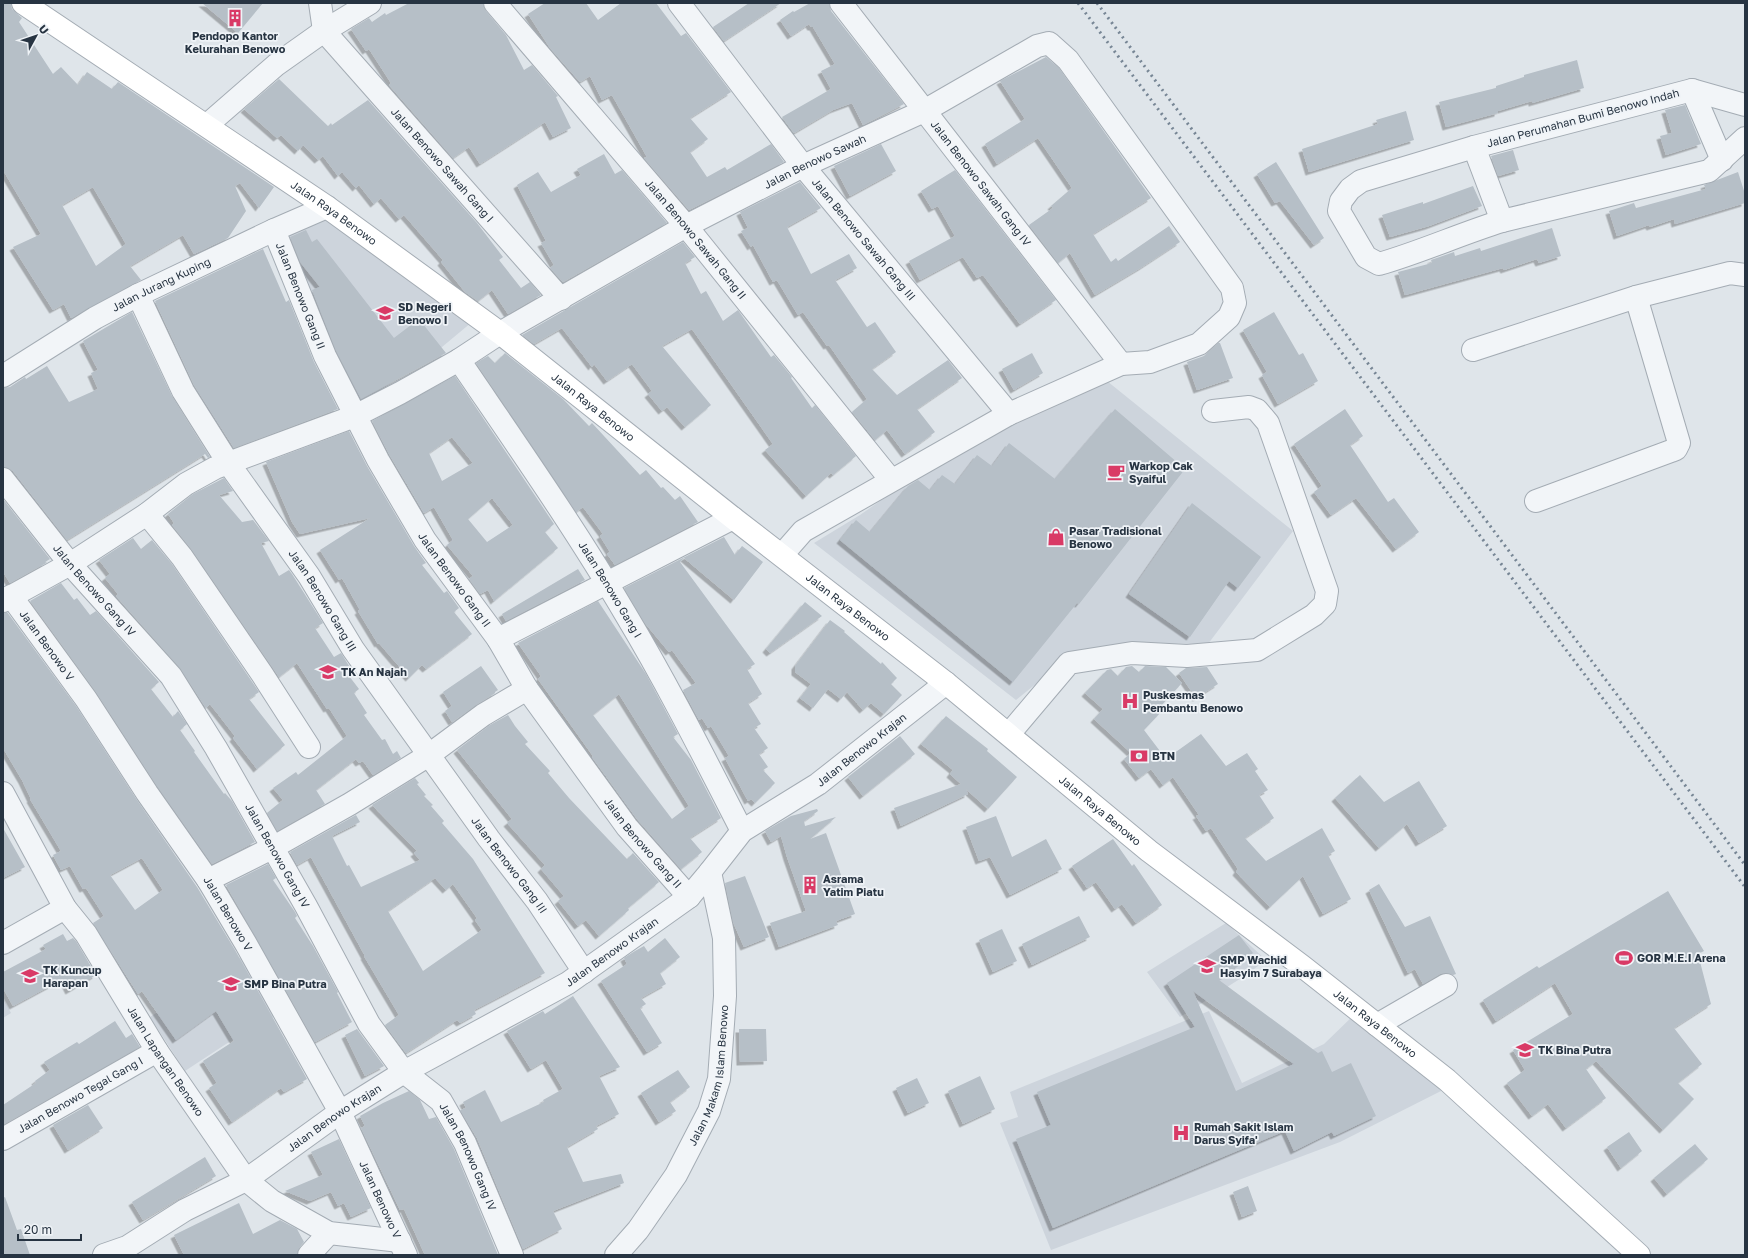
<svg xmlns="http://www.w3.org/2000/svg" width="1748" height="1258" viewBox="0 0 1748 1258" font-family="'Golos Text',sans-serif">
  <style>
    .built { fill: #cdd4dc }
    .building { fill: #b6bfc7; fill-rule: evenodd; filter: url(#shadow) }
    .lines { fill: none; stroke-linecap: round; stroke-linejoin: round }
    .minor-casing { stroke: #a4acb4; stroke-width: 24 }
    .tertiary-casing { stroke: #a4acb4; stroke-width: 24 }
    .secondary-casing { stroke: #a4acb4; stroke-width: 24 }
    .minor { stroke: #f2f5f8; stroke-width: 22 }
    .tertiary { stroke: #f2f5f8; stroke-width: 22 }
    .secondary { stroke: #fff; stroke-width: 22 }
    .rail { stroke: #778695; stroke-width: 3; stroke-dasharray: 2 4; stroke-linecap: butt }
    .labels { text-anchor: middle; stroke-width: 3.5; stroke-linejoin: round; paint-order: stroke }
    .poi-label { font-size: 11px; font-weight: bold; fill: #273442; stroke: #eff3f7; text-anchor: start }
    .street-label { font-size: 11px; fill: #273442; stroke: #eff3f7 }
  </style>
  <defs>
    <filter id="shadow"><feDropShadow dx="-3.5" dy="3.5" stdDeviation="0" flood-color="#0004"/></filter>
  </defs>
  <rect width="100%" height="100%" fill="#dfe5ea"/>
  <path class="built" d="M322 216 472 322 442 347 358 406 281 234Z
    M1107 381 1293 531 1208 644 1134 643 1064 661 1016 700 814 543 860 515 943 457Z
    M1226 923 1266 960 1246 975 1180 1017 1147 972Z
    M245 954 279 1014 226 1044 185 1071 150 1017Z
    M3 998 11 1013 3 1018Z
    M1209 1011 1242 1083 1324 1044 1356 1013 1443 1090 1340 1142 1051 1250 1000 1123 1018 1117 1010 1092Z"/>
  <path class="building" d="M3 3 11 4 12 9 22 18 19 22 53 74 61 67 78 85 87 72 112 89 118 82 274 187 259 208 240 183 235 186 246 211 228 238 194 254 183 235 130 266 141 280 71 318 64 304 53 310 13 247 41 234 3 170ZM93 187 126 244 96 266 62 205Z
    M202 3H263L238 33Z
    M409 3H483L486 11 506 35 524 70 532 65 558 96 556 97 571 128 553 137 545 122 480 164 469 147 453 158 389 85 391 83 369 49 366 51 351 29 369 18 372 22 385 13 386 15Z
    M545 3H586L598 20 621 3H656L681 36 686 33 731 92 690 118 708 139 690 152 707 177 725 167 727 170 771 144 784 162 689 210 644 158 647 157 612 95 602 100 590 76 580 82 550 48 528 14Z
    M749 3H781L724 41 713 27Z
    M810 3H829L831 11 904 104 863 125 852 103 833 110 794 133 782 117 831 89 821 71 835 64 813 27H811L809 24 791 36 780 20 793 11 794 12Z
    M1046 57 1059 68 1151 198 1093 234 1111 262 1116 258 1118 261 1169 226 1180 242 1142 267 1095 295 1070 253 1058 263 1029 225 1053 208 1051 206 1072 188 1038 138 997 164 985 144 1025 119 1000 81Z
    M1577 60 1584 88 1532 103V101L1498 111V113L1446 127 1439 102 1496 88V86L1524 77V75Z
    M279 79 328 126 331 123 332 125 368 100 477 223 503 257 499 260 521 288 530 282 541 295 508 314 492 290 478 301 465 292 441 262 443 260 404 215 399 219 381 198 374 204 359 185 356 188 342 172 338 176 323 156 318 160 303 145 298 151 281 135 277 138 244 109Z
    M1685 105 1701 144 1666 155 1660 136 1672 133 1665 110Z
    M1406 111 1414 140 1309 172 1302 149 1378 124 1376 120Z
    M881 144 896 171 850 196 834 166Z
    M1513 150 1519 170 1498 176 1491 156Z
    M604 154 615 174 622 170 667 223 563 282 550 268 554 265 541 243 546 241 517 185 538 172 551 192 581 175 577 169Z
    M1276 162 1324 238 1314 245 1280 201 1275 203 1257 174Z
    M955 170 1056 300 1020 324 983 275 977 278 963 257 920 280 909 261 955 236 938 206 932 209 921 191Z
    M1738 172 1745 194V203L1675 224 1674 219 1650 227 1649 225 1617 236 1609 211 1634 203 1636 208 1706 189 1704 185Z
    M800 182 821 208 787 227 811 274 849 254 857 268 835 280 867 327 875 322 896 352 872 369 897 395 948 360 962 378 917 409 935 432 905 454 887 430 875 440 852 412 867 399 829 345 827 346 803 312 798 315 777 280 773 282 753 245 751 247 741 231 748 228 740 212Z
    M1473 186 1482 206 1429 226 1390 237 1382 215 1423 202V204Z
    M1552 228 1561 256 1539 263 1537 259 1504 270 1503 268 1405 295 1398 272 1432 263 1431 260 1454 252 1455 256 1480 248 1481 251Z
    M306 230 312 242 317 239 394 338 419 319 446 353 361 399 336 351 312 290 320 287 300 262 290 237Z
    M683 242 695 257 685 263 701 294 706 291 723 321 738 310 771 357 774 355 792 377 791 378 812 408 815 405 856 456 833 475 831 473 806 496 765 450 773 444 692 329 662 346 711 405 685 427 667 407 662 411 648 394 652 391 632 364 607 381 594 364 592 367 562 328 534 344 522 335Z
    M263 249 286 302 289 300 314 362 338 409 234 448 194 385 155 301Z
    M132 312 172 396 210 457 208 458 205 454 67 540 13 471 8 468 3 467V388L10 387 25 377 26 379 47 366 69 402 98 389 91 373 98 370 83 341Z
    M1274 312 1299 355 1303 353 1318 381 1278 404 1262 375 1267 372 1243 330Z
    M1218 343H1220L1233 378 1197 390 1187 362 1204 356Z
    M505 353 563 399 589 426 592 423 640 475 646 470 661 488 663 487 675 500 680 496 698 522 615 565 607 554 610 552 600 536 603 534 583 507 576 512 476 363 488 356 495 363Z
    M1032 353 1043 373 1014 390 1002 369Z
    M455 376 554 524 545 532 558 548 494 601 488 590 480 594 469 579 473 576 447 545 453 540 434 507 424 513 389 454 372 421ZM452 437 473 463 442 481 429 453ZM492 498 513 525 487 542 468 519Z
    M1115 409 1185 469 1079 604 1077 603 1013 682 840 540 856 520 870 532 908 486 918 480 930 490 942 475 955 484 977 455 992 466 1009 443 1055 479Z
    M1345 409 1363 436 1350 445 1388 502 1394 498 1419 532 1396 549 1356 498 1331 515 1314 492 1322 486 1294 444Z
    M349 431 367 466 414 546 426 563 422 565 444 593 447 591 459 608 454 612 472 634 426 669 422 665 409 678 379 643 378 644 358 611 360 610 342 578 339 580 320 550 370 518 300 534 292 522 266 462Z
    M224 478 233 491 219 495 242 522 253 520 269 541 261 543 279 576 289 570 292 574 323 623 315 628 334 657 341 653 351 669 346 672 359 689 354 693 367 713 364 715 382 740 385 739 393 754 397 751 401 758 373 775 363 761 359 763 356 759 316 790 325 804 277 831 267 813 283 800 273 788 296 772 298 775 347 736 329 708 327 709 297 663 279 677 192 550 172 525 174 523 168 514 193 494Z
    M3 499 50 559 45 562 46 563 10 583 3 572Z
    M1192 503 1261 557 1238 588 1229 581 1190 637 1129 594Z
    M724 537 735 555 742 546 763 562 734 600 684 558 680 562 755 664 747 669 762 694 748 703 761 724 754 728 768 748 759 754 768 767 763 770 775 783 755 803 751 799 748 801 725 758 729 756 711 726 708 728 702 718 699 720 683 690 696 683 672 650 669 652 644 622 624 588Z
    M133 538 141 549 152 540 172 564 259 692 249 699 285 745 257 769 233 738 235 736 210 704 206 708 180 668 116 596 118 594 105 578 110 574 99 560Z
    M578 569 585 580 506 621 502 614Z
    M61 583 74 600 77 598 90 615 96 611 159 682 151 689 173 717 178 711 187 724 180 730 195 751 194 752 224 794 225 793 232 801 255 842 212 864 157 786 96 692 30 601Z
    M598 601 646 674 678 734 673 737 691 760 721 818 690 838 702 852 681 869 637 819 592 757 593 756 538 679 541 676 518 643ZM619 694 689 806 672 819 593 715Z
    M805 602 822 616 770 653 766 649Z
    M7 612 76 706 137 800 197 887 235 950 307 1079 284 1092 281 1088 232 1122 209 1088 217 1083 203 1061 234 1041 216 1011 176 1040 142 991 138 994 93 923 104 916 86 888 83 889 70 866 61 870 53 855 61 851 30 799H31L22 780 3 748V613ZM142 858 163 890 135 910 110 875Z
    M830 620 845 631 844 632 881 664 882 662 897 678 891 684 902 695 884 714 871 703 863 710 847 692 841 699 828 689 813 708 800 698 811 684 795 672V666Z
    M481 666 498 690 495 692V693L476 705 452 722 445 711 452 706 443 692Z
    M1132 666 1139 672 1145 666 1166 667 1182 683 1158 709 1161 712 1144 730 1166 759 1201 734 1226 766 1247 753 1258 769 1255 771 1268 790 1259 795 1274 818 1245 838 1266 861 1322 828 1335 851 1328 855 1351 899 1323 914 1303 876 1270 907 1236 872 1238 869 1211 828 1206 831 1196 816 1199 815 1173 777 1163 785 1151 769 1139 778 1124 759 1131 753 1094 719 1103 709 1085 693 1107 670 1111 669 1118 676 1126 667Z
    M1207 667 1218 684 1196 698 1179 673 1186 668Z
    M508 715 515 726 528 742 525 744 550 771 548 773 569 798 627 859 633 853 659 882 628 908 629 910 599 936 586 920 578 926 558 901 564 896 541 869 545 865 507 823 512 819 457 750 490 725Z
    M946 716 988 749 987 751 1017 777 988 809 966 789 968 794 901 826 894 808 961 784 950 774 953 770 921 744Z
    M900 736 915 754 863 796 848 777Z
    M1360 775 1384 802 1419 781 1447 826 1419 843 1407 824 1379 848 1335 798Z
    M415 778 419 783 417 784 426 795 424 796 433 805 431 806 444 821 442 823 473 859 545 973 474 1010 476 1014 460 1023 457 1020 406 1053 385 1025 399 1015 364 956H365L311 857 297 865 290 852 356 815 360 822 332 836 347 866 349 865 361 887 420 860 414 853 417 851 372 805ZM435 878 446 890 453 884 477 918 475 920 482 930 423 971 388 911Z
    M817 809 818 811 804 821 805 826 836 817 810 839 826 833 855 914 836 921 838 925 779 947 770 923 806 911 787 857 781 836 771 842 765 831 791 816Z
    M996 816 1012 857 1046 839 1062 869 1010 895 990 857 979 861 966 827Z
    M3 828 25 867 3 878Z
    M1113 839 1132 866 1134 864 1162 905 1136 923 1122 904 1115 909 1096 882 1087 888 1072 866Z
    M268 864 276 878 273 880 295 912 297 916 295 918 313 946 338 992 337 993 352 1022 315 1042 226 885Z
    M745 876 769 937 744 947 733 922 725 883Z
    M1379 884 1405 927 1430 916 1456 974 1453 975 1446 973 1440 974 1423 984 1415 969 1408 973 1369 890Z
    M1668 891 1704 951 1698 954 1711 1004 1674 1028 1702 1064 1678 1083 1694 1099 1663 1130 1596 1061 1586 1069 1606 1098 1566 1128 1548 1104 1532 1116 1507 1083 1525 1070 1513 1050 1573 1014 1555 983 1496 1021 1483 1000 1537 966 1539 968Z
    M1079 916 1090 937 1032 965 1022 944Z
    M1002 929 1017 961 993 972 979 940Z
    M63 934 67 941 73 938 76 941 96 975 69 991 63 979 13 1006 3 988V972L46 949 43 945Z
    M1239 935 1253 953 1219 980 1318 1053 1322 1051 1332 1072 1351 1063 1376 1116 1334 1136 1332 1132 1294 1151 1285 1131 1053 1228 1016 1139 1051 1125 1037 1092 1195 1027 1167 983ZM1193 991 1294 1064 1236 1091Z
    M665 938 680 957 660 973 666 984 641 998 646 1004 640 1008 662 1043 647 1052 601 981 627 964 624 958 635 951 644 946 648 952Z
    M573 996 620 1067 599 1076 619 1114 596 1126 598 1129 567 1147 583 1182 621 1174 624 1183 553 1211 562 1229 523 1249 477 1138 460 1110 466 1108 463 1102 485 1090 501 1122 544 1102 543 1100 563 1089 546 1060 531 1069 507 1031 543 1011 545 1014Z
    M115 1021 126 1038 132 1034 140 1047 3 1125V1105L36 1083 35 1081 50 1070 44 1062 77 1042 79 1044Z
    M357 1029 384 1066 365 1076 345 1035Z
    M739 1029H766L767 1061 740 1062Z
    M678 1070 690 1087 670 1102 676 1111 659 1122 641 1093Z
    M980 1076 995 1109 963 1124 948 1091Z
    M917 1078 929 1103 908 1113 896 1088Z
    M409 1091 420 1100 429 1119 436 1117 454 1149 498 1255H425L404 1209 400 1210 361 1128 365 1126 360 1116 383 1103Z
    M88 1105 103 1128 68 1150 53 1125Z
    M1629 1132 1642 1151 1621 1168 1607 1147Z
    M339 1139 371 1208 351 1217 344 1203 338 1206 331 1192 310 1201 285 1191 323 1175 311 1152Z
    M1695 1144 1708 1159 1667 1194 1654 1178Z
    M205 1157 216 1176 143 1220 132 1202Z
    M1248 1186 1257 1211 1242 1217 1233 1192Z
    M5 1197 17 1230 21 1229 30 1255H3V1198Z
    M239 1203 253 1234 280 1220 297 1229 304 1242 300 1247 297 1255H184L174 1235Z"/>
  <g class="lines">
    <g class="minor-casing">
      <g id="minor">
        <path id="s1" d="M320 3 324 31 561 299"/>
        <path id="s2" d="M495 3 686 226 891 480"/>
        <path id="s3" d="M679 3 803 166 1009 414"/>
        <path id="s4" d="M841 3 1121 364"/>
        <path d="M1692 90 1722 160"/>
        <path d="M1745 105 1692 90 1474 147 1361 181 1350 189 1341 201 1339 211 1366 257 1379 264C1421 252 1460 234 1502 221L1709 171 1745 138"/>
        <path d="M1474 147 1502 221"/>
        <path id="s5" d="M274 230 325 356 378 460 425 540 498 639 527 689 627 827 689 897"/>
        <path id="s6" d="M138 295 183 391 229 464 309 576 353 649 489 839 537 901 584 972"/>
        <path d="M1473 350 1636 297 1730 273 1745 275"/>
        <path id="s7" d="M459 360C516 444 575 528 626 615 668 685 705 759 742 831"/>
        <path id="s8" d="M3 479 70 564 171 676 216 748 306 906 369 1024 404 1072 441 1101 465 1143 512 1255"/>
        <path d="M1536 501 1671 451 1676 449 1679 443 1636 297"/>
        <path d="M147 514 182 557 262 674 309 747"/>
        <path id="s9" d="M11 596 86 699 147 793 208 880 246 944 340 1112 406 1255"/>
        <path id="s10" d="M3 601 70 564 147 514 186 484 215 468 355 416 400 393 459 360 500 333 686 226 803 166 924 111 1037 46 1049 43 1068 60 1232 288 1235 303 1229 317 1199 344 1150 362 1121 364 1009 414 803 531 782 555"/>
        <path d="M498 639 733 518"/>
        <path d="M1009 734 1069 663 1132 653 1187 656 1257 650 1314 615 1325 604 1327 591 1268 423 1257 410 1249 407 1213 411"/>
        <path id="s11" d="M3 793 65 908 86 934 157 1051 246 1180 272 1201 329 1233 400 1241"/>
        <path d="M208 880 272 848 350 804 429 755 483 715 527 689"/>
        <path d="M3 943 65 908"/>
        <path d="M1377 1025 1446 985"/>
        <path id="s12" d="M3 1139 157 1051"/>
        <path id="s13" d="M104 1255 127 1247 185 1210 246 1180 340 1112 404 1072 568 983 689 897 710 872 742 831 818 784 946 683"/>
        <path d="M309 1255 329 1233"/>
        <path id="s14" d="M616 1255 638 1230 676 1175 709 1111 719 1079 725 996 724 938 710 872"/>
      </g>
    </g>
    <g class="tertiary-casing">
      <g id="tertiary">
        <path d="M207 125 276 65 324 31 370 3"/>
        <path id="s15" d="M3 376 95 318 138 295 274 230 327 207"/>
      </g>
    </g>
    <g class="secondary-casing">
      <g id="secondary">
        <path id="s16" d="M23 3 327 207 500 333 733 518 946 683 1149 851 1302 966 1447 1080 1639 1255"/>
      </g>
    </g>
    <use href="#minor" class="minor"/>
    <use href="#tertiary" class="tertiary"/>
    <use href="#secondary" class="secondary"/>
    <path class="rail" d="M1078 3 1745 887
      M1097 3 1745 865"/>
  </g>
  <defs>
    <g id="building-bare" transform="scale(1.38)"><path d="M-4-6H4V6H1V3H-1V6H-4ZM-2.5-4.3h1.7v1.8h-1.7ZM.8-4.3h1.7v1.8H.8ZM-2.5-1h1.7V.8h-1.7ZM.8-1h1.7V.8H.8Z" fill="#d93a66" stroke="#eff3f7" stroke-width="2.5" paint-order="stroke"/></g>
    <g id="school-bare" transform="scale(1.38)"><path d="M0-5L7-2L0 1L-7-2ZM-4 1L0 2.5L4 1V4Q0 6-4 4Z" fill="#d93a66" stroke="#eff3f7" stroke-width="2.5" paint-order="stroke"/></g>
    <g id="cafe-bare" transform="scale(1.38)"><path d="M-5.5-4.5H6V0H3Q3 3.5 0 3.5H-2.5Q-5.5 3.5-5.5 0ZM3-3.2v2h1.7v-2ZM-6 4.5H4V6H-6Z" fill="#d93a66" stroke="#eff3f7" stroke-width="2.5" paint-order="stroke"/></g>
    <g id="shop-bare" transform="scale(1.38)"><path d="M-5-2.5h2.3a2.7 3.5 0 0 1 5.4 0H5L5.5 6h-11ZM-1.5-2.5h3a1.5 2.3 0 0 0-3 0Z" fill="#d93a66" stroke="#eff3f7" stroke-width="2.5" paint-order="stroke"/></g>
    <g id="hospital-bare" transform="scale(1.38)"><path d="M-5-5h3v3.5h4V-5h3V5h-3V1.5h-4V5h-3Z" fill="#d93a66" stroke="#eff3f7" stroke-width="2.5" paint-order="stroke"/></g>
    <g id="bank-bare" transform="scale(1.38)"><path d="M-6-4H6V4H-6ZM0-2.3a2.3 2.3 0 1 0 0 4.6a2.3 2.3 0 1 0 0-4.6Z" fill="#d93a66" stroke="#eff3f7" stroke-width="2.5" paint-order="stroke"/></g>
    <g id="stadium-bare" transform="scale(1.38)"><path d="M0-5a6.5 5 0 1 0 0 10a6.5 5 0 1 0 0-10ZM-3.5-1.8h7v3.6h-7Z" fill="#d93a66" stroke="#eff3f7" stroke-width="2.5" paint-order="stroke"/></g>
  </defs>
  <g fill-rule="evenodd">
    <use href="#building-bare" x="235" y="18"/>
    <use href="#school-bare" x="385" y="313"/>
    <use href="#cafe-bare" x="1116" y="472"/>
    <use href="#shop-bare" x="1056" y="537"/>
    <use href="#school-bare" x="328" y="672"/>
    <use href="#hospital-bare" x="1130" y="701"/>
    <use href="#bank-bare" x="1139" y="756"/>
    <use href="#building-bare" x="810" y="885"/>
    <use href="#stadium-bare" x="1624" y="958"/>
    <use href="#school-bare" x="1207" y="966"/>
    <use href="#school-bare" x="30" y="976"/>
    <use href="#school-bare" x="231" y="984"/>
    <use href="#school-bare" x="1525" y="1050"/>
    <use href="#hospital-bare" x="1181" y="1133"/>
  </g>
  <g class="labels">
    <g class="poi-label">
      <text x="235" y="40" text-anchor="middle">Pendopo Kantor<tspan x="235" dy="13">Kelurahan Benowo</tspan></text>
      <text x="398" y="311">SD Negeri<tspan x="398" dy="13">Benowo I</tspan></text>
      <text x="1129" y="470">Warkop Cak<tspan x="1129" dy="13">Syaiful</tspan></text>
      <text x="1069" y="535">Pasar Tradisional<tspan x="1069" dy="13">Benowo</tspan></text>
      <text x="341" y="676">TK An Najah</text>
      <text x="1143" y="699">Puskesmas<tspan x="1143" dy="13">Pembantu Benowo</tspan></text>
      <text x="1152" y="760">BTN</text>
      <text x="823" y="883">Asrama<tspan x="823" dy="13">Yatim Piatu</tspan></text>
      <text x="1637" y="962">GOR M.E.I Arena</text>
      <text x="1220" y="964">SMP Wachid<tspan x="1220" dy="13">Hasyim 7 Surabaya</tspan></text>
      <text x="43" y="974">TK Kuncup<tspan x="43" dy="13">Harapan</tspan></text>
      <text x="244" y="988">SMP Bina Putra</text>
      <text x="1538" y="1054">TK Bina Putra</text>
      <text x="1194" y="1131">Rumah Sakit Islam<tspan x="1194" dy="13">Darus Syifa'</tspan></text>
    </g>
    <g class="street-label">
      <text transform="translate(1583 118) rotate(-15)" y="4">Jalan Perumahan Bumi Benowo Indah</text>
      <text dy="4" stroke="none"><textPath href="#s10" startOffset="926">Jalan Benowo Sawah</textPath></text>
      <text dy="4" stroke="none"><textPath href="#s1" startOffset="207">Jalan Benowo Sawah Gang I</textPath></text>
      <text dy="4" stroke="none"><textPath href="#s4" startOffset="228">Jalan Benowo Sawah Gang IV</textPath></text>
      <text dy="4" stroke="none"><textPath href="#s16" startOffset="375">Jalan Raya Benowo</textPath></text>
      <text dy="4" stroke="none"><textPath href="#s2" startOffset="310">Jalan Benowo Sawah Gang II</textPath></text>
      <text dy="4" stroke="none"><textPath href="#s3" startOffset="300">Jalan Benowo Sawah Gang III</textPath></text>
      <text dy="4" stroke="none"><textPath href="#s15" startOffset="183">Jalan Jurang Kuping</textPath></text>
      <text dy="4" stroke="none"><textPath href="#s5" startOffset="71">Jalan Benowo Gang II</textPath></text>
      <text dy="4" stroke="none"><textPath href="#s16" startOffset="699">Jalan Raya Benowo</textPath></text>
      <text dy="4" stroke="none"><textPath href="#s5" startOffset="395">Jalan Benowo Gang II</textPath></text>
      <text dy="4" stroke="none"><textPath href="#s8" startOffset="144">Jalan Benowo Gang IV</textPath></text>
      <text dy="4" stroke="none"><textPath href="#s7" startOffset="275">Jalan Benowo Gang I</textPath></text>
      <text dy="4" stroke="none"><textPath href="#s6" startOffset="358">Jalan Benowo Gang III</textPath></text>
      <text dy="4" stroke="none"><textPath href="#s16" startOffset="1023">Jalan Raya Benowo</textPath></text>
      <text dy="4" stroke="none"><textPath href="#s9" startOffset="61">Jalan Benowo V</textPath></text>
      <text dy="4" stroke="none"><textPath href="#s13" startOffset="917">Jalan Benowo Krajan</textPath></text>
      <text dy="4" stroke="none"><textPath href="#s16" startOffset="1347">Jalan Raya Benowo</textPath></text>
      <text dy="4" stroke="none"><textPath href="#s5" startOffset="719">Jalan Benowo Gang II</textPath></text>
      <text dy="4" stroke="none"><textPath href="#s8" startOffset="468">Jalan Benowo Gang IV</textPath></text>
      <text dy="4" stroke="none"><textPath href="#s6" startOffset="682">Jalan Benowo Gang III</textPath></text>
      <text dy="4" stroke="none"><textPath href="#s9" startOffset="385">Jalan Benowo V</textPath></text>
      <text dy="4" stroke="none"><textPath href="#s13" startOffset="593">Jalan Benowo Krajan</textPath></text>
      <text dy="4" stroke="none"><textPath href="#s16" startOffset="1695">Jalan Raya Benowo</textPath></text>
      <text dy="4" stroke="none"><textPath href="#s11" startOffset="314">Jalan Lapangan Benowo</textPath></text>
      <text dy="4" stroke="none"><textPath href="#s14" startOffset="207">Jalan Makam Islam Benowo</textPath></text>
      <text dy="4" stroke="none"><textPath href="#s12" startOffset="89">Jalan Benowo Tegal Gang I</textPath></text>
      <text dy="4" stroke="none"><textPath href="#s13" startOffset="269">Jalan Benowo Krajan</textPath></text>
      <text dy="4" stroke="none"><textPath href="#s8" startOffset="828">Jalan Benowo Gang IV</textPath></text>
      <text dy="4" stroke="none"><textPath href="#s9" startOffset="709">Jalan Benowo V</textPath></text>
    </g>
  </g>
  <rect width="1748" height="1258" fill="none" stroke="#273442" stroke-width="8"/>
  <g transform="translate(36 36) rotate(50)" stroke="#eff3f7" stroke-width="3" paint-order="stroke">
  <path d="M0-3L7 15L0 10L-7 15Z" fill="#273442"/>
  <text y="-6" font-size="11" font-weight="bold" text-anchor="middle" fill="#273442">U</text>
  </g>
  <path d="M18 1234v6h63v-6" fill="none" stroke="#273442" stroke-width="2"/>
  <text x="24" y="1234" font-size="12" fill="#273442" stroke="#eff3f7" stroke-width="3" paint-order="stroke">20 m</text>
</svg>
